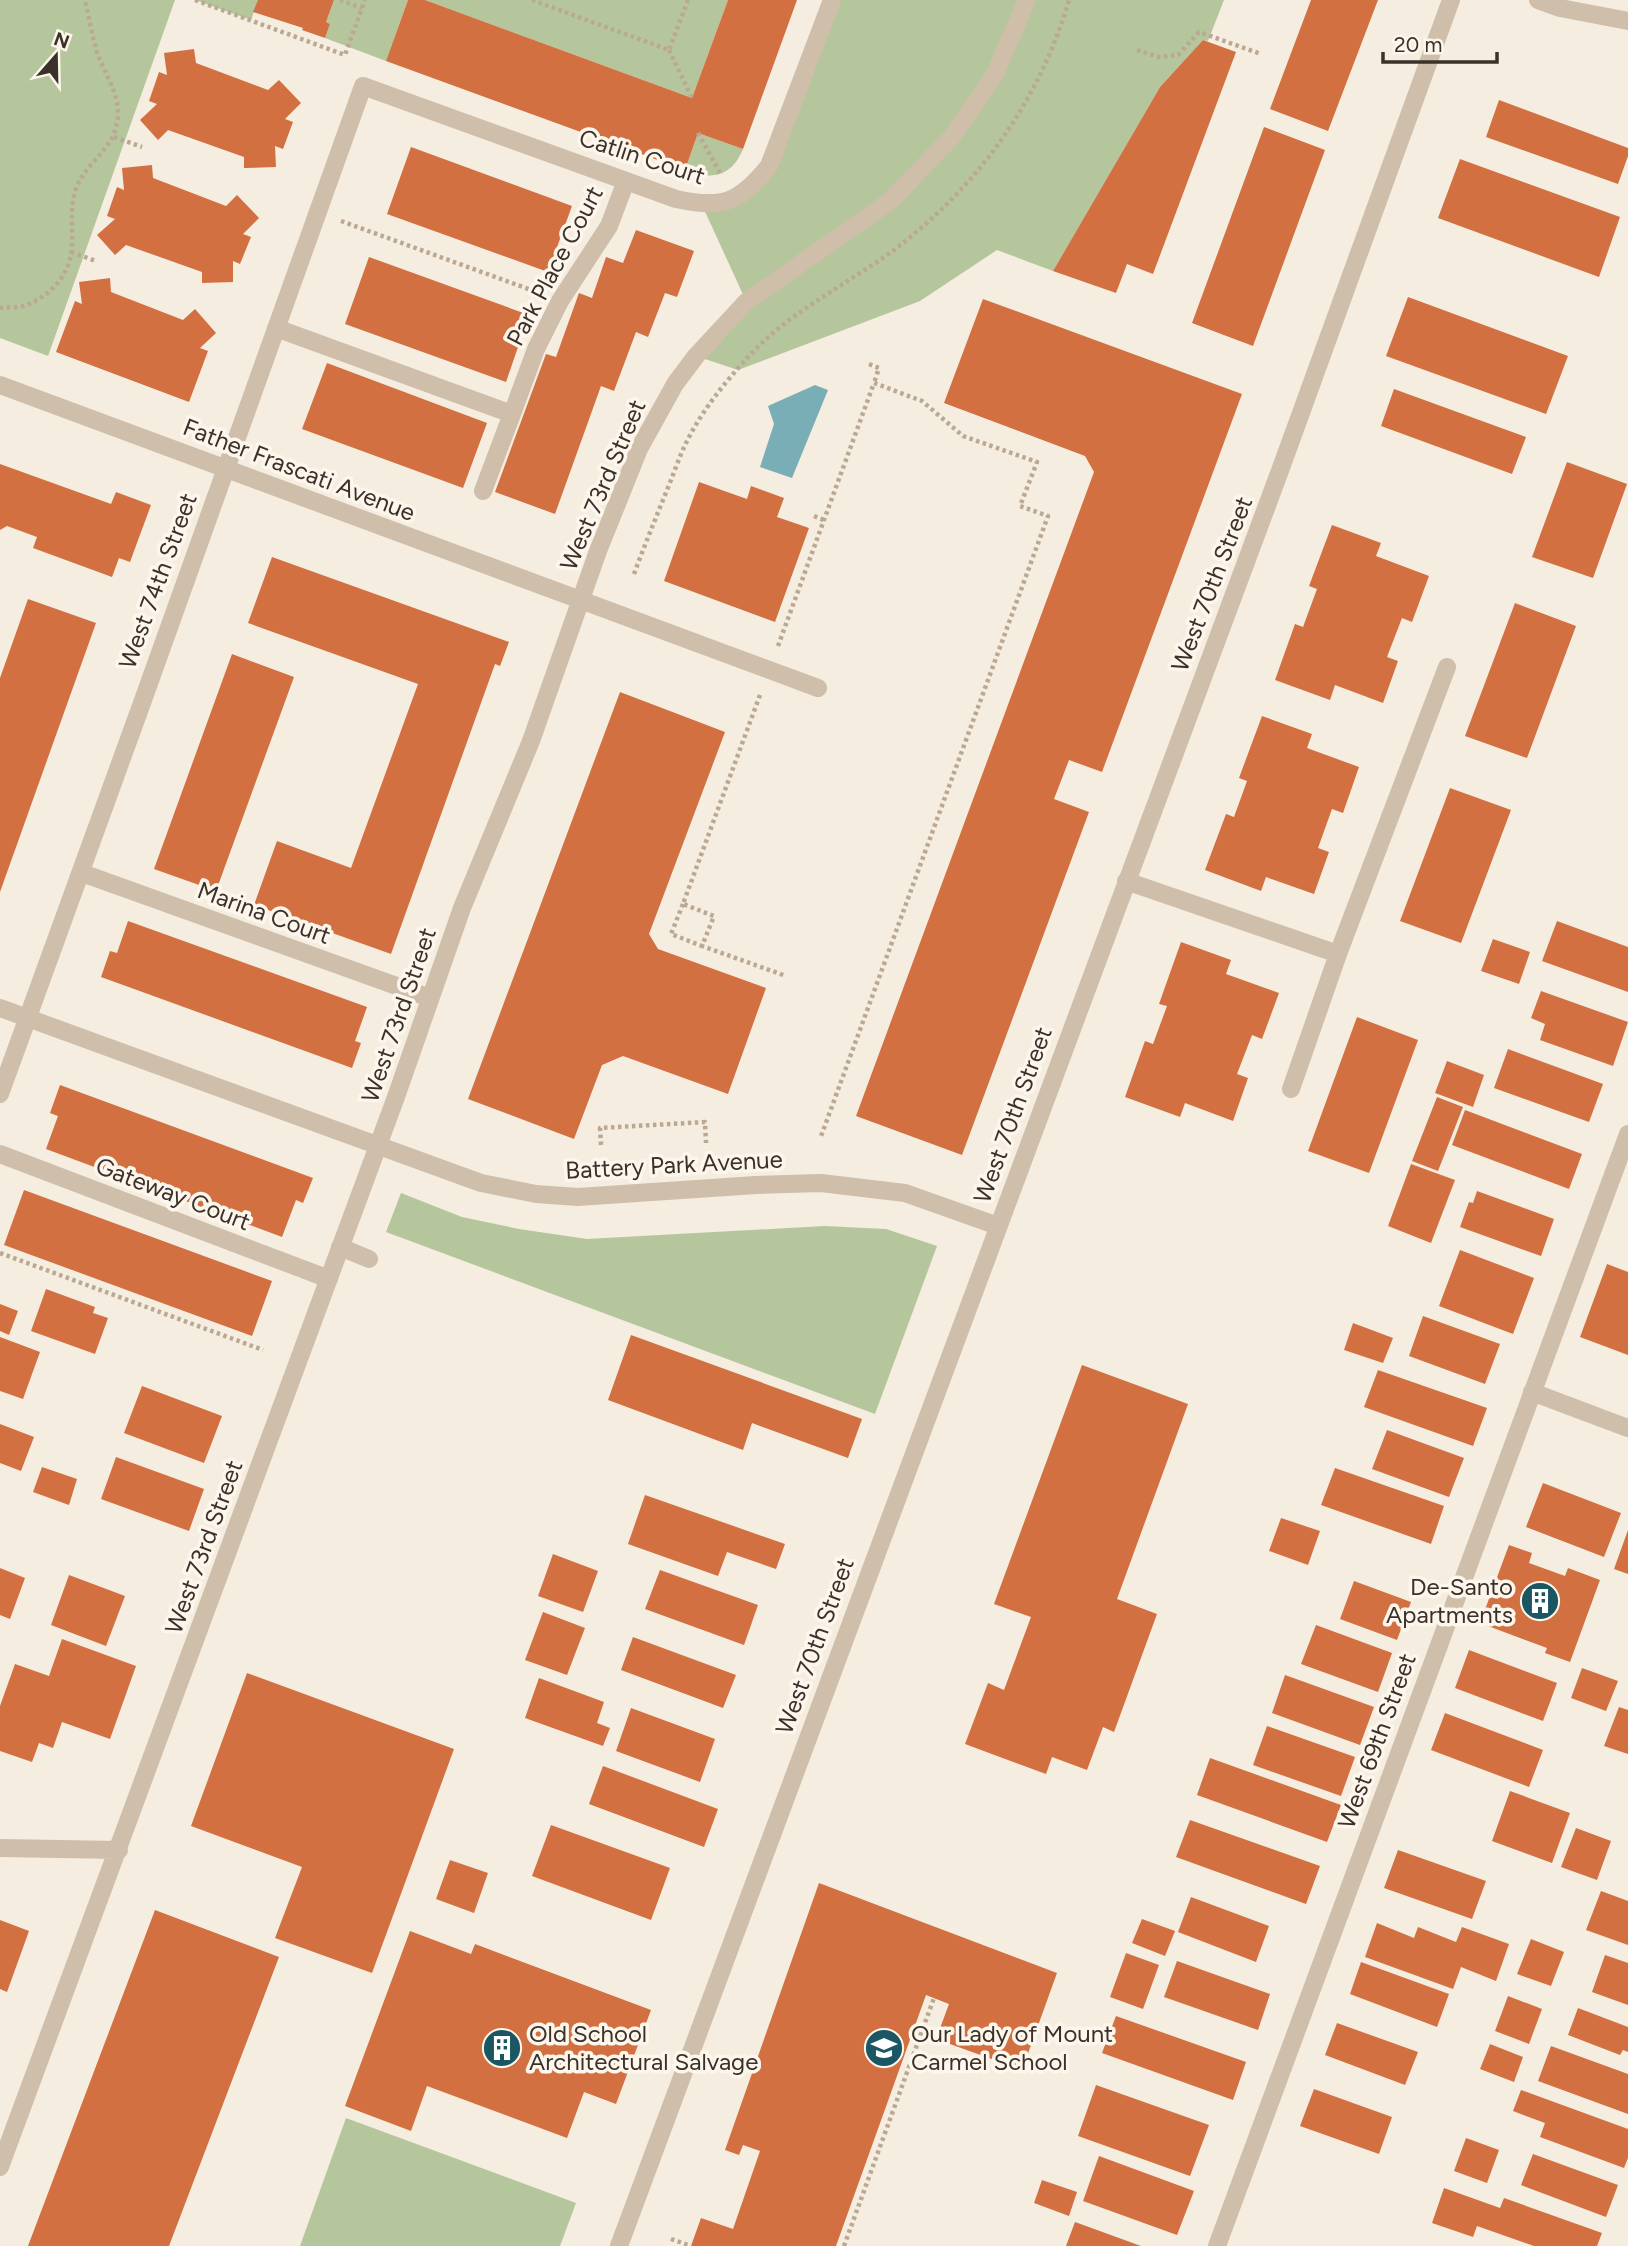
<svg xmlns="http://www.w3.org/2000/svg" width="1628" height="2246" viewBox="0 0 1628 2246" font-family="Figtree,sans-serif">
  <style>
    .green { fill: #b5c69d }
    .water { fill: #7aaeb6 }
    .building { fill: #d27041 }
    .lines { fill: none; stroke-linecap: round; stroke-linejoin: round }
    .path { stroke: #bba893; stroke-width: 4.5; stroke-dasharray: 3.5 3.5; stroke-linecap: butt }
    .minor { stroke: #cfbea9; stroke-width: 18 }
    .labels { text-anchor: middle; stroke-width: 7; stroke-linejoin: round; paint-order: stroke }
    .street-label { font-size: 24px; fill: #3c3129; stroke: #fcf6ec }
    .poi-label { font-size: 24px; fill: #3c3129; stroke: #fcf6ec; text-anchor: start }
  </style>
  <rect width="100%" height="100%" fill="#f5eddf"/>
  <path class="green" d="M0 0H175L48 356 0 338Z
    M195 0H258L251 20Z
    M334 0H408L386 61 325 38 330 24 326 22Z
    M425 0H728L692 98Z
    M832 0H1224L1208 41 1203 40 1160 87 1053 271 997 250 920 301 738 370 696 356 746 301 702 205 751 189Z
    M698 133 743 149C731 178 711 180 685 170Z
    M401 1193 462 1217 519 1229 587 1239 825 1226 886 1229 937 1246 875 1414 386 1232Z
    M346 2118 576 2203 560 2246H300Z"/>
  <path class="water" d="M815 385 828 390 792 478 760 467 774 424 768 406Z"/>
  <path class="building" d="M258 0H334L326 22 330 24 325 38 302 30 303 28 253 12Z
    M408 0H425L692 98 728 0H797L743 149 698 133 685 170 386 61Z
    M1311 0H1378L1328 131 1270 109Z
    M1203 40 1236 52 1153 274 1127 264 1116 293 1053 271 1160 87Z
    M194 49 196 63 268 90 279 80 301 103 285 119 293 122 283 149 275 146 276 167 244 168V157L168 130 158 140 140 120 157 104 149 101 159 72 167 75 164 53Z
    M1499 100 1628 148V156L1618 184 1486 137Z
    M1264 127 1325 150 1253 346 1192 323Z
    M411 147 572 206 548 272 387 214Z
    M1460 159 1620 217 1599 277 1438 218Z
    M152 165 153 178 226 206 237 195 259 218 243 234 251 237 240 264 233 261V282L202 283V272L126 245 115 255 97 235 115 219 107 216 117 187 124 190 122 168Z
    M636 230 694 251 677 297 665 293 648 337 636 332 614 391 601 386 555 514 495 492 546 354 556 357 579 293 592 298 606 257 623 263Z
    M369 257 529 315 506 382 345 324Z
    M110 278 111 292 183 320 195 309 216 333 200 348 208 351 189 402 56 352 75 301 82 304 79 282Z
    M1408 297 1568 356 1546 414 1386 356Z
    M983 299 1242 394 1102 772 1069 760 1054 799 1089 812 962 1155 856 1116 1094 472 1085 456 944 403Z
    M327 363 487 423 463 488 302 429Z
    M1394 389 1526 437 1512 474 1381 426Z
    M1567 462 1627 484 1593 578 1532 557Z
    M0 464 111 504 116 492 151 505 130 562 119 558 112 577 33 548 37 537 7 526 0 530Z
    M699 482 747 499 751 486 784 498 777 517 809 528 775 622 664 581Z
    M1332 525 1381 543 1376 556 1429 576 1412 622 1402 618 1387 657 1398 661 1383 703 1335 685 1330 700 1275 680 1295 624 1303 627 1317 589 1309 586Z
    M272 557 509 642 500 666 495 664 391 954 254 905 277 841 351 868 418 684 248 623Z
    M28 599 96 623 0 892V678Z
    M1515 603 1576 626 1527 758 1465 736Z
    M232 654 294 677 216 891 154 869Z
    M620 692 725 732 649 934 658 949 766 988 728 1094 623 1056 602 1065 574 1139 468 1099Z
    M1262 716 1312 734 1307 748 1359 767 1343 813 1332 809 1318 848 1329 852 1314 894 1266 877 1261 891 1205 870 1226 814 1234 817 1247 781 1239 778Z
    M1450 788 1511 810 1461 943 1400 921Z
    M128 921 367 1007 355 1041 361 1043 352 1068 101 977 110 951 117 953Z
    M1557 921 1628 947V992L1542 961Z
    M1493 939 1530 952 1519 984 1481 971Z
    M1181 942 1231 960 1226 974 1279 993 1262 1039 1252 1035 1237 1074 1248 1078 1233 1121 1185 1103 1180 1117 1125 1097 1145 1041 1153 1044 1167 1006 1159 1004Z
    M1541 991 1628 1022 1613 1066 1540 1040 1545 1024 1531 1018Z
    M1357 1017 1418 1040 1369 1173 1308 1151Z
    M1508 1049 1603 1084 1589 1122 1494 1088Z
    M1447 1061 1484 1075 1473 1107 1435 1093Z
    M60 1085 313 1178 303 1203 296 1200 282 1237 46 1149 58 1116 50 1113Z
    M1437 1097 1463 1107 1438 1171 1412 1161Z
    M1465 1110 1582 1154 1569 1189 1452 1145Z
    M1411 1164 1455 1180 1431 1243 1388 1226Z
    M24 1190 272 1281 252 1336 4 1245Z
    M1477 1191 1554 1219 1541 1256 1460 1227 1469 1202 1473 1203Z
    M1460 1250 1534 1278 1513 1334 1439 1306Z
    M1607 1264 1628 1272V1355L1580 1337Z
    M46 1289 95 1307 93 1313 108 1318 95 1354 31 1331Z
    M0 1304 18 1311 9 1335 0 1331Z
    M1423 1316 1500 1344 1485 1384 1409 1356Z
    M1353 1323 1393 1338 1383 1363 1344 1350Z
    M631 1335 862 1419 848 1458 752 1423 743 1450 608 1400Z
    M0 1337 40 1352 23 1399 0 1391Z
    M1082 1365 1188 1404 1117 1599 1157 1614 1114 1732 1103 1727 1087 1770 1052 1757 1046 1774 965 1744 988 1683 1004 1690 1031 1617 994 1604Z
    M1378 1370 1487 1408 1473 1446 1364 1407Z
    M142 1386 222 1416 204 1463 124 1433Z
    M0 1424 34 1437 21 1471 0 1463Z
    M1387 1430 1464 1458 1449 1497 1372 1469Z
    M116 1457 204 1489 189 1531 101 1499Z
    M42 1467 77 1479 69 1505 33 1492Z
    M1335 1468 1444 1506 1431 1544 1321 1505Z
    M1543 1483 1621 1513 1604 1557 1526 1527Z
    M645 1495 785 1544 776 1569 727 1552 718 1576 628 1544Z
    M1281 1518 1320 1531 1308 1565 1269 1551Z
    M1628 1530V1574L1614 1569Z
    M1509 1545 1532 1553 1529 1563 1565 1576 1568 1568 1600 1580 1570 1662 1545 1653 1547 1648 1480 1623Z
    M553 1554 598 1571 583 1612 538 1596Z
    M0 1568 25 1578 10 1619 0 1615Z
    M660 1570 758 1605 744 1645 645 1609Z
    M69 1575 125 1596 106 1646 51 1625Z
    M1354 1581 1411 1602 1397 1640 1340 1619Z
    M543 1612 585 1628 567 1675 525 1660Z
    M1316 1625 1392 1653 1378 1692 1301 1664Z
    M633 1637 736 1675 723 1708 621 1670Z
    M62 1639 136 1666 110 1739 62 1722 53 1748 39 1743 32 1762 0 1751V1706L15 1664 49 1676Z
    M1469 1650 1557 1683 1543 1721 1455 1688Z
    M1582 1668 1618 1681 1606 1711 1571 1698Z
    M247 1673 454 1749 372 1973 275 1938 302 1867 191 1826Z
    M1285 1675 1374 1707 1360 1745 1272 1713Z
    M539 1678 604 1702 597 1723 610 1728 603 1746 525 1718Z
    M1619 1707 1628 1710V1754L1604 1746Z
    M631 1708 715 1739 700 1782 616 1751Z
    M1445 1713 1543 1750 1529 1787 1431 1750Z
    M1267 1726 1355 1757 1341 1796 1253 1765Z
    M1210 1758 1341 1805 1327 1842 1197 1795Z
    M603 1766 718 1809 704 1847 589 1804Z
    M1510 1791 1570 1813 1552 1863 1492 1841Z
    M1190 1820 1320 1866 1306 1904 1176 1857Z
    M551 1825 670 1868 651 1920 532 1876Z
    M1576 1828 1611 1841 1597 1880 1561 1867Z
    M1398 1850 1486 1881 1472 1919 1384 1888Z
    M450 1860 488 1873 474 1913 436 1899Z
    M819 1883 1057 1973 1022 2070 936 2039 949 2004 926 1995 836 2246H691L701 2218 733 2229 760 2151 743 2145 739 2155 725 2150Z
    M1601 1891 1628 1901V1945L1586 1930Z
    M1191 1897 1269 1926 1256 1962 1178 1932Z
    M155 1910 279 1957 169 2246H28Z
    M1142 1919 1175 1931 1165 1956 1132 1943Z
    M0 1920 29 1931 7 1992 0 1989Z
    M1377 1923 1414 1938 1418 1927 1456 1942 1462 1927 1509 1944 1496 1981 1461 1967 1453 1989 1365 1957Z
    M410 1931 471 1954 475 1944 651 2010 616 2104 584 2092 567 2138 427 2086 411 2131 345 2106Z
    M1531 1939 1564 1952 1551 1986 1517 1974Z
    M1126 1953 1159 1965 1143 2009 1110 1997Z
    M1605 1955 1628 1963V2005L1592 1992Z
    M1177 1961 1270 1994 1258 2030 1164 1997Z
    M1361 1962 1449 1994 1437 2027 1350 1994Z
    M1508 1996 1542 2009 1529 2044 1495 2031Z
    M1578 2008 1628 2027V2052L1623 2050 1620 2055 1568 2035Z
    M1116 2016 1246 2062 1233 2100 1102 2053Z
    M1337 2023 1418 2052 1405 2085 1325 2055Z
    M1490 2044 1523 2057 1514 2082 1480 2069Z
    M1551 2046 1628 2074V2114L1538 2081Z
    M1096 2085 1209 2125 1190 2176 1078 2136Z
    M1314 2089 1392 2117 1379 2154 1300 2126Z
    M1521 2090 1628 2129V2158L1624 2168 1540 2137 1545 2123 1513 2111Z
    M1466 2138 1499 2150 1487 2183 1454 2171Z
    M1533 2154 1618 2185 1606 2217 1521 2185Z
    M1099 2156 1194 2191 1177 2235 1083 2201Z
    M1042 2180 1077 2192 1069 2216 1034 2203Z
    M1444 2188 1500 2208 1504 2198 1602 2233 1597 2246H1534L1477 2226 1473 2237 1432 2223Z
    M1075 2222 1141 2246H1066Z"/>
  <g class="lines">
    <path class="path" d="M195 0 345 55 365 0
      M340 0 362 8
      M532 0 669 50 688 0
      M669 50 692 98
      M1137 50 1159 57 1178 55 1199 32 1261 54
      M698 133 720 173
      M114 137 142 147
      M341 221 534 291
      M71 252 96 261
      M0 308C8 307 19 308 27 305 53 294 71 273 72 245 73 224 69 206 77 186 90 157 117 149 118 113 118 91 104 73 97 52 92 36 89 17 85 0
      M869 364 879 368 874 383
      M814 516 824 520
      M634 574C645 544 657 515 669 485 675 470 680 455 687 441 703 409 726 381 750 355 789 313 840 288 887 255 974 192 1039 103 1069 0
      M778 646 874 383 922 401 963 436 1037 462 1020 506 1048 516 820 1139
      M760 695 683 904 714 916 702 946 786 976
      M683 904 671 934 702 946
      M601 1145 600 1128 705 1122 706 1143
      M0 1253 263 1350
      M671 2239 691 2246
      M844 2246 934 1998"/>
    <path class="minor" d="M1538 0 1560 8 1628 21
      M276 328 512 414 483 491
      M0 385 818 688
      M512 414 536 349 560 301 609 226 626 181
      M82 873 430 998
      M1126 881 1338 954
      M0 1008 481 1183 536 1194 578 1197 756 1185 821 1183 905 1193 998 1226
      M1291 1089 1338 954 1447 667
      M0 1094C124 759 241 422 363 86L676 199C723 209 739 203 769 166L832 0
      M0 1154 329 1279
      M340 1247 369 1259
      M1532 1392 1628 1428
      M0 1848 119 1850
      M0 2167 396 1097 462 908 531 741 598 551 639 449 675 384 696 356 746 302 890 201 951 138 995 74 1027 0
      M619 2246 1278 476 1451 0
      M1217 2246 1628 1134"/>
  </g>
  <defs>
    <g id="building-disc" transform="scale(2.0125)"><circle r="9.5" fill="#1a5762" stroke="#fcf6ec"/><path d="M-4-6H4V6H1V3H-1V6H-4ZM-2.5-4.3h1.7v1.8h-1.7ZM.8-4.3h1.7v1.8H.8ZM-2.5-1h1.7V.8h-1.7ZM.8-1h1.7V.8H.8Z" fill="#fff"/></g>
    <g id="school-disc" transform="scale(2.0125)"><circle r="9.5" fill="#1a5762" stroke="#fcf6ec"/><path d="M0-5L7-2L0 1L-7-2ZM-4 1L0 2.5L4 1V4Q0 6-4 4Z" fill="#fff"/></g>
  </defs>
  <g fill-rule="evenodd">
    <use href="#building-disc" x="1540" y="1601"/>
    <use href="#building-disc" x="502" y="2048"/>
    <use href="#school-disc" x="884" y="2048"/>
  </g>
  <g class="labels">
    <g class="street-label">
      <text transform="translate(642 157) rotate(18)" y="8">Catlin Court</text>
      <text transform="translate(555 266) rotate(-62)" y="8">Park Place Court</text>
      <text transform="translate(299 470) rotate(21)" y="8">Father Frascati Avenue</text>
      <text transform="translate(603 485) rotate(-67)" y="8">West 73rd Street</text>
      <text transform="translate(158 581) rotate(-70)" y="8">West 74th Street</text>
      <text transform="translate(1212 584) rotate(-69)" y="8">West 70th Street</text>
      <text transform="translate(264 913) rotate(20)" y="8">Marina Court</text>
      <text transform="translate(399 1015) rotate(-71)" y="8">West 73rd Street</text>
      <text transform="translate(1013 1115) rotate(-70)" y="8">West 70th Street</text>
      <text transform="translate(674 1165) rotate(-3)" y="8">Battery Park Avenue</text>
      <text transform="translate(173 1194) rotate(21)" y="8">Gateway Court</text>
      <text transform="translate(204 1547) rotate(-70)" y="8">West 73rd Street</text>
      <text transform="translate(815 1646) rotate(-70)" y="8">West 70th Street</text>
      <text transform="translate(1377 1741) rotate(-70)" y="8">West 69th Street</text>
    </g>
    <g class="poi-label">
      <text x="1513" y="1595" text-anchor="end">De-Santo<tspan x="1513" dy="28">Apartments</tspan></text>
      <text x="529" y="2042">Old School<tspan x="529" dy="28">Architectural Salvage</tspan></text>
      <text x="911" y="2042">Our Lady of Mount<tspan x="911" dy="28">Carmel School</tspan></text>
    </g>
  </g>
  <g transform="translate(56 56) rotate(20)" stroke="#fcf6ec" stroke-width="5" paint-order="stroke">
  <path d="M0-5L12 26L0 18L-12 26Z" fill="#3c3129"/>
  <text y="-10" font-size="19" font-weight="bold" text-anchor="middle" fill="#3c3129">N</text>
  </g>
  <path d="M1383 52v10h114v-10" fill="none" stroke="#3c3129" stroke-width="3.5"/>
  <text x="1394" y="52" font-size="21" fill="#3c3129" stroke="#fcf6ec" stroke-width="5" paint-order="stroke">20 m</text>
</svg>
